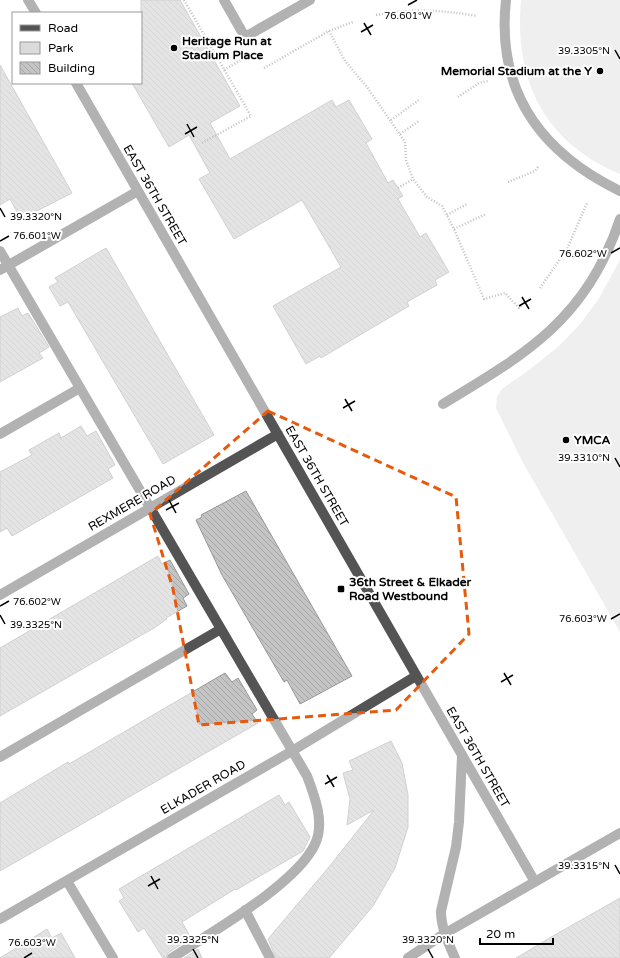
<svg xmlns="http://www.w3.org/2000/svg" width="620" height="958" viewBox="0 0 620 958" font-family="'Varela Round',sans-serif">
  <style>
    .park { fill: #dbdbdb }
    .building { fill: url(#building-back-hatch); stroke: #989898 }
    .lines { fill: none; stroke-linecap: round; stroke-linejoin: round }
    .path { stroke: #767676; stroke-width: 2.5; stroke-dasharray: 1 2; stroke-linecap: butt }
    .minor { stroke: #545454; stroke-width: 10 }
    .marked { fill: none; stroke: #e8590c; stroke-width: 3; stroke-dasharray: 8 5; stroke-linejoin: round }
    .ticks { fill: none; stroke: #000; stroke-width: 1.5 }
    .poi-dot { fill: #000; stroke: #fff; stroke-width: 1.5 }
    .labels { text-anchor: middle; stroke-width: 4; stroke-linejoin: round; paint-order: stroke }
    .poi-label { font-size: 12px; font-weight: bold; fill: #000; stroke: #fff; text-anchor: start }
    .street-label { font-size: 12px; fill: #000; stroke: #fff }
    .ticks-label { font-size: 10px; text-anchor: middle; fill: #000; stroke: #fff; stroke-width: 4; stroke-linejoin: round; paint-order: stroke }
  </style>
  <defs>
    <pattern id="building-back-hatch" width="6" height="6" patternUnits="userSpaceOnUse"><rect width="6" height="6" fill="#c4c4c4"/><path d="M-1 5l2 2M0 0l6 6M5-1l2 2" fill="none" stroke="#a7a7a7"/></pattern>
  </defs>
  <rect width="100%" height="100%" fill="#fff"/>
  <path class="park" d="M521 0H620V174C544 142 514 80 521 0Z
    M620 260V632L522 461 496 408 497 397 502 389 529 370 559 346 580 324 598 300Z"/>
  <path class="building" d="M141 0H180L240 106 210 123 230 159 332 100 336 107 349 100 372 139 366 143 388 183 393 180 403 196 398 199 420 237 426 233 449 272 435 280 437 285 407 302 409 306 353 339 321 358 320 356 306 364 273 306 341 267 302 200 234 239 199 179 210 173 189 135 169 147 132 83H141Z
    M0 65 72 193 21 219 10 199 0 205Z
    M106 248 214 435 163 464 68 302 60 306 49 287 58 282 55 278Z
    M18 308 22 316 28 313 49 347 39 353 43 358 0 382V317Z
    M81 426 87 436 96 431 115 465 108 469 113 478 12 536 7 528 0 532V472L32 455 29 450 59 433 61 438Z
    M246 491 352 676 300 704 287 680 284 682 222 575 196 520 202 517 201 515Z
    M158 556 162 564 170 560 189 594 183 598 187 606 166 618 167 619 154 628 0 716V648Z
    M225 673 232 682 238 678 257 710 252 714 258 723 0 871V803L68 762 69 764Z
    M391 741 402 763 408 795V827L395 868 373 906 329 958H276L268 939 329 867 374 810 347 825 350 799 343 773 353 770 349 761Z
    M279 795 285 805 289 802 310 837 303 851 236 890 235 889 182 922 191 938 168 953 166 958H163L144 928 138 932 119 901 124 898 119 889Z
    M620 898V958H516L553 936Z
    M47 929 52 938 61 933 75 958H0Z
    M198 949 202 958H184L192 953Z"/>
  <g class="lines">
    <path class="path" d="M184 0 251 116 202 143
      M376 15C412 8 441 10 477 16
      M329 31 345 61 367 87 405 142 406 160 413 179 427 197 442 206 454 229 484 299 505 293 519 308 522 305
      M264 68 329 31 353 22
      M224 70 241 60
      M458 97 479 83 488 81
      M391 120 419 100
      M400 134 419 121
      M508 182 535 171 538 167
      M398 188 413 179
      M447 215 467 204
      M454 229 486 214
      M540 288 567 249 587 203"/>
    <path class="minor" d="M28 0 36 13
      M224 0 245 37 310 0
      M506 0C496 91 540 152 620 191
      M76 83 535 882
      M0 251 307 776C315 797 325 823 315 844 297 884 210 933 172 958
      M0 270 138 191
      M443 404C528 353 587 318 620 219
      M0 434 80 388
      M0 595 278 434
      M0 757 221 629
      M67 881 113 958
      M245 910 270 958
      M0 919 292 751 416 676
      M408 958 444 934 620 833
      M455 958C448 942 441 928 441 911L456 847 459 822 462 756"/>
  </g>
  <path d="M0 0H620V958H0ZM268 411 456 497 469 634 396 710 199 725 173 589 150 514Z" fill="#fff" fill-opacity=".55" fill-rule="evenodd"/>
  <path class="marked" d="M268 411 456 497 469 634 396 710 199 725 173 589 150 514Z"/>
  <path class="ticks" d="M408 5 417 0M364 23 371 35M361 32 373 25M615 50 620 59M187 124 194 137M185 134 197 127M0 208 5 217M0 241 9 236M611 253 620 248M522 297 529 309M519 306 531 299M345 399 352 411M343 408 355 401M615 458 620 467M169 500 176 513M166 510 179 503M0 606 9 601M0 615 5 624M611 619 620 614M504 673 511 685M501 682 513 675M327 775 334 787M325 784 337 777M615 865 620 874M151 876 158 889M148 886 160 879M193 949 198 958M428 949 433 958M24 958 32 953"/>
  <g class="poi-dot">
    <circle cx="174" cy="48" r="4"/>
    <circle cx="600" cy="71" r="4"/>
    <circle cx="566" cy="440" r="4"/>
    <rect x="337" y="585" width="8" height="8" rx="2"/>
  </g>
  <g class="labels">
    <g class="poi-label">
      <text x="182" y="45">Heritage Run at<tspan x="182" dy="14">Stadium Place</tspan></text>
      <text x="592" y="75" text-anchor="end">Memorial Stadium at the Y</text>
      <text x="574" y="444">YMCA</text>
      <text x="349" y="586">36th Street &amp; Elkader<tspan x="349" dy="14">Road Westbound</tspan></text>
    </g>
    <g class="street-label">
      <text transform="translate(155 195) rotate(60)" y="4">EAST 36TH STREET</text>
      <text transform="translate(317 476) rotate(60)" y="4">EAST 36TH STREET</text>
      <text transform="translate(132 503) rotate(-30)" y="4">REXMERE ROAD</text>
      <text transform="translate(478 757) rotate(60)" y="4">EAST 36TH STREET</text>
      <text transform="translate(203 787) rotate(-30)" y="4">ELKADER ROAD</text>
    </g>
  </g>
  <g class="ticks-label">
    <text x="408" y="19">76.601°W</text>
    <text x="584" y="54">39.3305°N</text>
    <text x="36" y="220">39.3320°N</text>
    <text x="37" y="239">76.601°W</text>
    <text x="583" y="257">76.602°W</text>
    <text x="584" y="461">39.3310°N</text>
    <text x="37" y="605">76.602°W</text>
    <text x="583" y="622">76.603°W</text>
    <text x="36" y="628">39.3325°N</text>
    <text x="584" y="869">39.3315°N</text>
    <text x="193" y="943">39.3325°N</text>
    <text x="428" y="943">39.3320°N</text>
    <text x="32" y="946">76.603°W</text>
  </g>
  <rect x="12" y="12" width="130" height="72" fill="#ffffff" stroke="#999999"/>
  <rect x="20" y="25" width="20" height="6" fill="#545454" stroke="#999999"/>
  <text x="48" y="32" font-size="12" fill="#000000">Road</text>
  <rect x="20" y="42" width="20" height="12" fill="#dbdbdb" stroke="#999999"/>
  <text x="48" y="52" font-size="12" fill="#000000">Park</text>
  <rect x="20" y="62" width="20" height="12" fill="url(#building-back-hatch)" stroke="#999999"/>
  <text x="48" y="72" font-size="12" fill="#000000">Building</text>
  <path d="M480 938v6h73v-6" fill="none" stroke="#000000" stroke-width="2"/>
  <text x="486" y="938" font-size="12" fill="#000000" stroke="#ffffff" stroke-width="3" paint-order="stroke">20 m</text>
</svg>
